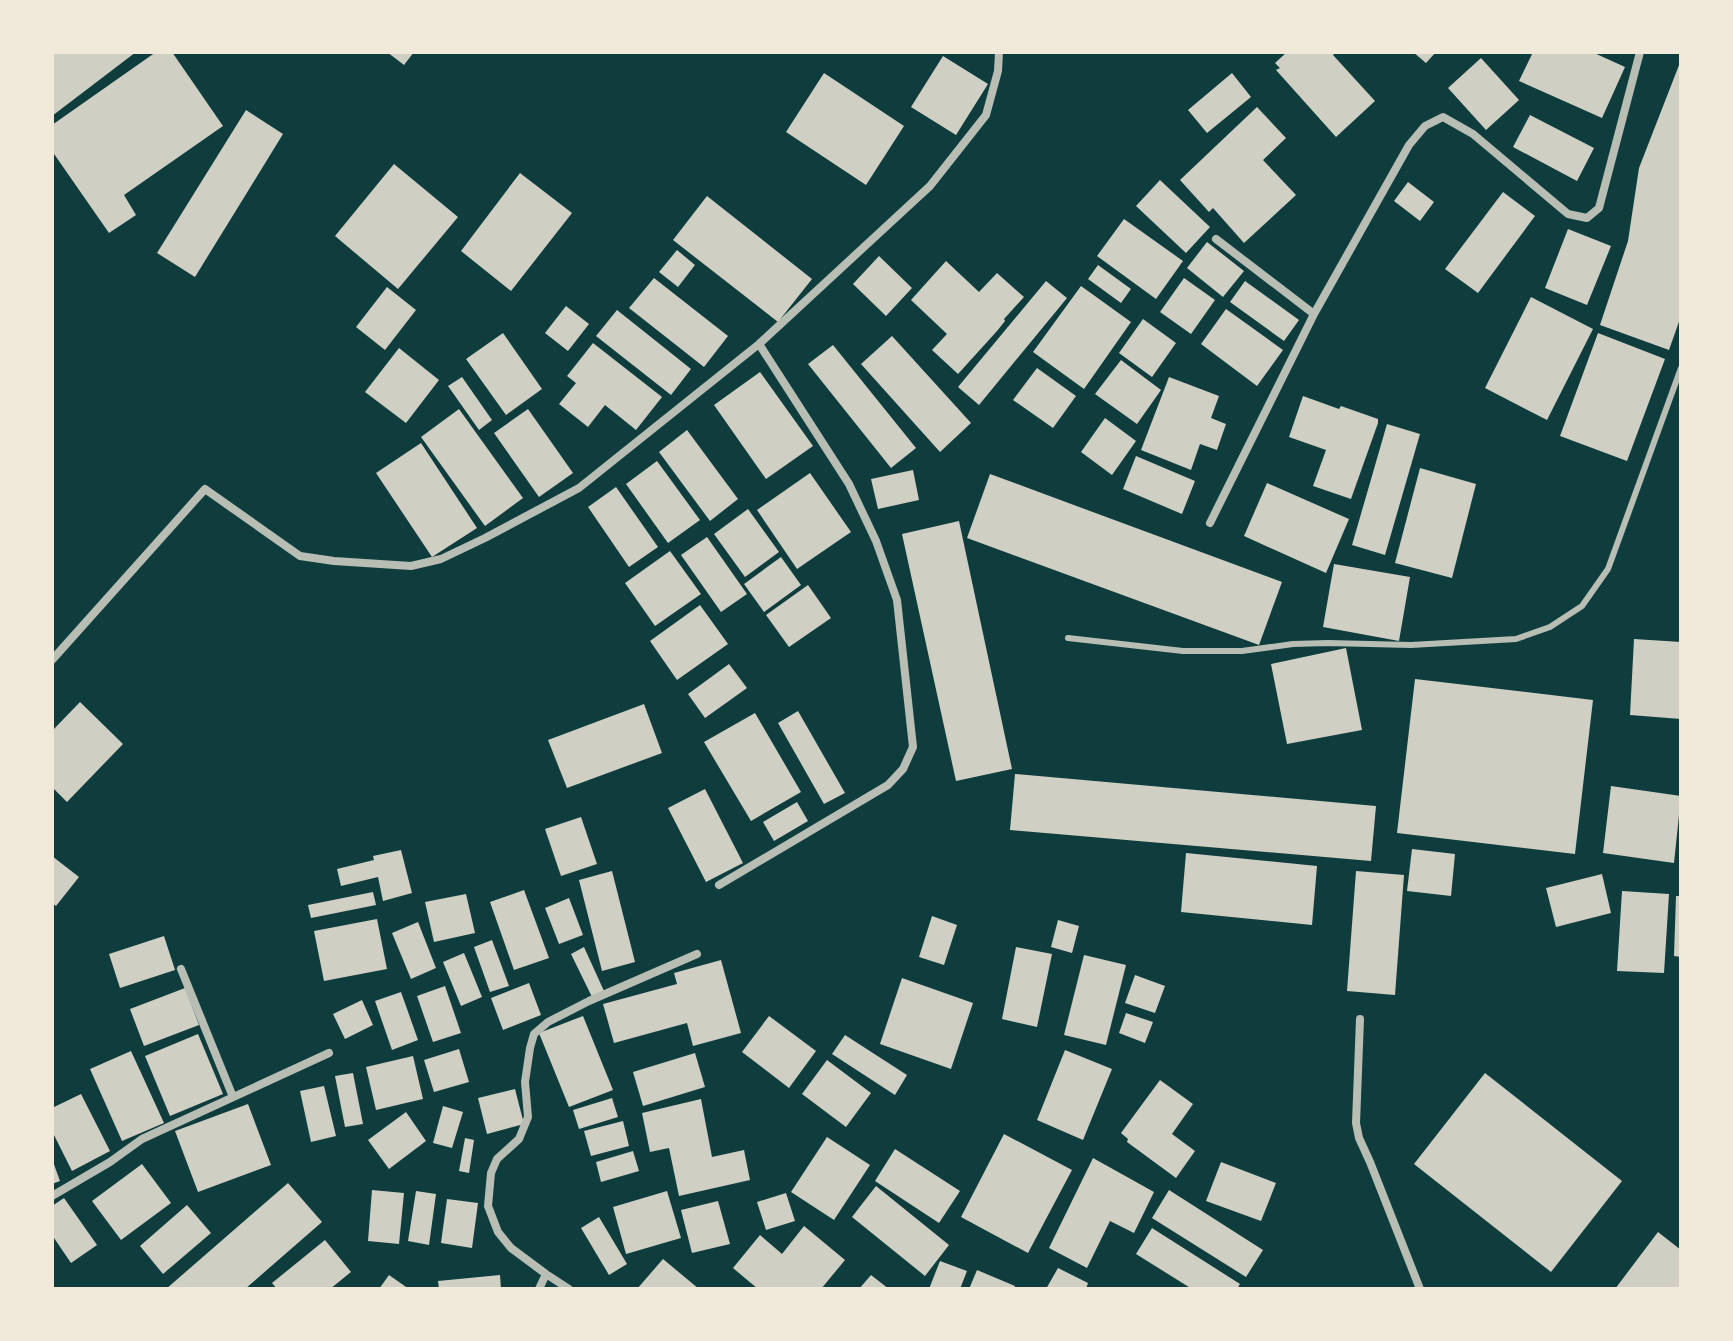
<svg xmlns="http://www.w3.org/2000/svg" width="1733" height="1341" viewBox="0 0 1733 1341" font-family="'Public Sans',sans-serif">
  <style>
    .building { fill: #cfcfc3 }
    .lines { fill: none; stroke-linecap: round; stroke-linejoin: round }
    .service { stroke: #b8beb3; stroke-width: 6 }
    .minor { stroke: #b8beb3; stroke-width: 8 }
  </style>
  <rect width="100%" height="100%" fill="#0f3d3e"/>
  <path class="building" d="M52 52H136L52 116Z
    M156 52H172L223 126 124 195 136 215 109 233 52 151V125Z
    M387 52H414L404 65Z
    M1287 52H1336L1333 55 1375 101 1336 137 1276 70 1280 68 1275 63Z
    M1413 52H1436L1426 63Z
    M1533 52H1592L1625 67 1602 118 1519 81Z
    M943 56 988 84 956 135 911 107Z
    M1481 58 1519 100 1486 130 1448 88Z
    M1681 60V316L1669 350 1600 325 1628 241 1639 168Z
    M824 73 904 126 866 185 786 132Z
    M1232 73 1251 97 1207 133 1188 110Z
    M1257 107 1286 138 1263 160 1296 195 1244 243 1213 208 1209 212 1180 180Z
    M246 110 283 134 195 277 157 253Z
    M1530 115 1594 148 1577 181 1513 147Z
    M394 164 458 217 398 289 335 236Z
    M520 173 572 213 511 291 461 251Z
    M1160 180 1210 227 1186 253 1136 206Z
    M1408 182 1434 202 1420 221 1394 201Z
    M1503 192 1535 216 1478 293 1445 269Z
    M707 196 812 279 778 322 673 240Z
    M1124 219 1183 261 1156 299 1097 256Z
    M1568 229 1611 246 1587 305 1545 288Z
    M1207 242 1244 271 1223 297 1187 268Z
    M677 250 695 265 678 287 659 272Z
    M879 256 912 288 886 316 853 284Z
    M946 261 979 292 997 273 1024 297 1004 319 1005 321 997 331 958 374 932 350 947 334 911 300Z
    M1098 265 1131 289 1121 303 1088 279Z
    M654 278 728 336 704 367 629 308Z
    M1184 278 1215 300 1191 334 1160 312Z
    M1046 281 1067 298 979 405 958 387Z
    M1245 281 1299 320 1284 341 1230 302Z
    M1081 286 1131 322 1084 389 1033 352Z
    M387 287 416 310 385 350 356 327Z
    M1531 297 1593 329 1547 420 1485 388Z
    M566 306 589 324 568 351 545 333Z
    M1226 309 1283 350 1257 386 1201 344Z
    M617 310 691 369 671 395 596 336Z
    M1143 319 1176 343 1152 377 1119 353Z
    M503 333 542 389 506 415 466 359Z
    M1598 333 1665 359 1627 461 1560 436Z
    M892 336 971 423 940 452 861 364Z
    M593 343 662 397 636 430 605 405 588 427 559 404 576 383 567 376Z
    M833 345 916 448 891 468 808 364Z
    M399 348 439 380 406 423 365 392Z
    M1121 360 1161 390 1137 424 1095 394Z
    M1037 368 1076 396 1053 428 1013 400Z
    M760 372 813 446 766 479 714 405Z
    M462 377 492 420 479 430 448 386Z
    M1169 377 1219 396 1211 418 1226 424 1217 450 1200 444 1191 470 1141 450Z
    M1303 396 1339 409 1341 406 1378 419V423L1351 499 1313 486 1326 450 1289 437Z
    M459 409 523 498 485 526 421 437Z
    M528 409 573 473 539 497 494 433Z
    M1105 418 1136 441 1112 475 1081 452Z
    M1387 424 1420 434 1385 555 1352 545Z
    M687 430 738 499 710 521 659 452Z
    M421 443 477 528 432 557 376 473Z
    M1136 456 1195 481 1182 514 1123 489Z
    M657 461 700 520 668 543 626 484Z
    M1420 468 1476 484 1452 578 1395 563Z
    M913 470 919 500 878 509 871 479Z
    M810 473 851 532 797 569 757 510Z
    M990 474 1282 582 1259 645 967 538Z
    M1267 483 1349 519 1326 573 1244 536Z
    M616 487 658 547 629 567 588 507Z
    M748 509 779 552 745 577 714 534Z
    M959 521 1012 769 956 781 902 534Z
    M707 537 747 594 721 612 681 555Z
    M670 551 701 594 655 626 625 583Z
    M781 557 801 585 764 612 744 584Z
    M1334 564 1410 577 1399 641 1323 627Z
    M808 585 831 618 789 647 766 615Z
    M700 605 728 644 677 680 650 641Z
    M1634 639 1681 642V719L1630 715Z
    M1346 648 1362 730 1287 744 1271 664Z
    M729 664 747 688 705 718 688 694Z
    M1415 679 1593 700 1575 854 1397 833Z
    M80 702 123 744 67 802 52 787V731Z
    M644 704 662 753 567 788 548 740Z
    M798 711 845 793 824 804 778 723Z
    M755 713 801 792 751 821 704 742Z
    M1015 774 1376 806 1371 861 1010 830Z
    M1611 786 1681 796 1674 863 1603 853Z
    M705 789 743 863 706 882 668 808Z
    M797 802 808 821 774 841 763 822Z
    M581 817 597 864 561 876 545 829Z
    M1412 849 1455 854 1451 896 1407 891Z
    M401 850 412 893 383 901 378 877 341 886 337 869 374 860 373 856Z
    M1186 853 1317 866 1312 925 1181 912Z
    M52 856 79 877 56 906 52 903Z
    M612 871 635 962 602 971 579 880Z
    M1356 871 1404 875 1395 995 1347 991Z
    M1602 874 1611 913 1556 927 1546 888Z
    M524 890 549 958 514 970 490 902Z
    M1622 891 1669 894 1664 973 1617 971Z
    M373 892 376 905 311 918 308 905Z
    M466 894 475 933 434 942 425 902Z
    M1676 896H1681V957L1674 956Z
    M569 898 583 935 559 944 545 908Z
    M932 916 957 925 944 965 919 957Z
    M377 919 387 969 324 981 314 931Z
    M1058 920 1079 926 1072 953 1051 947Z
    M418 922 436 968 411 979 392 933Z
    M164 936 175 970 120 988 109 954Z
    M492 940 509 986 490 992 474 947Z
    M584 947 604 991 592 997 571 954Z
    M1016 947 1052 954 1037 1027 1002 1019Z
    M464 953 482 997 461 1006 443 962Z
    M1084 955 1126 965 1106 1045 1064 1035Z
    M721 960 741 1033 693 1046 687 1023 614 1043 603 1004 677 984 674 973Z
    M1135 975 1165 986 1155 1013 1125 1003Z
    M902 978 973 1003 951 1069 880 1044Z
    M529 983 541 1015 503 1030 491 998Z
    M445 986 461 1033 433 1042 417 996Z
    M185 988 199 1025 144 1046 130 1009Z
    M401 992 418 1040 392 1050 375 1001Z
    M362 1000 373 1025 345 1039 333 1014Z
    M1126 1013 1153 1022 1145 1043 1119 1033Z
    M583 1016 613 1090 569 1107 539 1033Z
    M769 1016 816 1051 789 1088 742 1052Z
    M198 1034 223 1094 170 1116 145 1056Z
    M845 1035 907 1075 895 1095 832 1054Z
    M459 1049 469 1082 434 1092 424 1060Z
    M1065 1050 1112 1069 1083 1140 1037 1120Z
    M131 1051 164 1123 122 1141 90 1069Z
    M695 1053 705 1087 643 1106 633 1072Z
    M413 1056 423 1099 376 1110 366 1067Z
    M827 1060 871 1093 846 1127 802 1094Z
    M353 1073 363 1124 345 1127 335 1076Z
    M1485 1073 1622 1181 1551 1272 1414 1164Z
    M1160 1080 1193 1104 1172 1134 1195 1151 1176 1178 1127 1142 1128 1139 1121 1133Z
    M324 1086 336 1136 311 1142 300 1091Z
    M515 1089 524 1124 487 1134 478 1098Z
    M81 1094 110 1151 72 1171 52 1131V1108Z
    M612 1098 618 1117 579 1129 573 1110Z
    M701 1099 712 1157 744 1150 750 1180 679 1196 669 1148 650 1152 642 1113Z
    M248 1104 271 1165 198 1192 175 1131Z
    M443 1106 463 1112 452 1148 433 1143Z
    M406 1112 426 1141 389 1169 368 1140Z
    M623 1121 629 1146 591 1156 584 1131Z
    M1004 1134 1072 1170 1028 1253 961 1217Z
    M827 1137 870 1165 834 1220 791 1192Z
    M465 1138 474 1140 469 1173 459 1171Z
    M895 1149 960 1191 939 1223 875 1181Z
    M633 1151 639 1171 601 1182 596 1162Z
    M1093 1158 1154 1192 1134 1233 1110 1221 1087 1268 1049 1248Z
    M52 1159 60 1181 52 1184Z
    M1221 1162 1276 1183 1261 1221 1206 1201Z
    M142 1164 171 1203 121 1240 92 1201Z
    M288 1183 322 1222 245 1289H166Z
    M876 1186 949 1245 925 1276 852 1217Z
    M372 1190 404 1193 399 1244 368 1241Z
    M1169 1190 1263 1250 1246 1277 1152 1218Z
    M416 1191 436 1194 429 1245 408 1241Z
    M667 1191 681 1238 626 1254 613 1207Z
    M786 1193 795 1221 766 1230 757 1202Z
    M64 1198 97 1245 71 1263 52 1235V1206Z
    M447 1199 478 1203 472 1248 441 1243Z
    M718 1201 730 1244 692 1253 681 1210Z
    M187 1205 211 1233 163 1274 140 1246Z
    M599 1217 627 1264 609 1275 581 1228Z
    M804 1226 845 1260 821 1289H758L733 1268 760 1235 782 1254Z
    M1152 1228 1240 1284 1237 1289H1192L1136 1254Z
    M1658 1232 1681 1250V1289H1615Z
    M325 1240 351 1272 330 1289H277L272 1283Z
    M663 1259 699 1289H637Z
    M940 1261 967 1271 960 1289H929Z
    M1058 1268 1088 1283 1086 1289H1046Z
    M977 1270 1015 1286 1014 1289H969Z
    M389 1275 409 1289H379Z
    M500 1275 501 1289H439L438 1281Z
    M871 1275 889 1289H859Z"/>
  <g class="lines">
    <path class="service" d="M1068 638 1183 651H1242L1293 644 1328 643 1411 645 1516 639 1550 627 1582 606 1608 569 1681 368"/>
    <path class="minor" d="M1216 239 1314 314
      M1210 523 1314 314 1409 145 1425 126 1443 117 1473 134 1568 214 1587 218 1599 208 1640 52
      M52 660 205 489 300 556 334 561 411 566 441 559 485 538 579 488 759 344 930 186 986 115 998 71 999 52
      M719 885 888 785 903 769 913 747 897 600 876 541 849 484 759 344
      M181 969 233 1097
      M1360 1019 1356 1123 1359 1138 1370 1162 1420 1289
      M52 1196 110 1162 142 1139 329 1053
      M546 1274 511 1248 498 1232 488 1206 491 1173 497 1159 519 1139 528 1117 525 1082 530 1048 534 1034 548 1022 589 1001 697 954
      M539 1289 546 1274 569 1289"/>
  </g>
  <rect width="1733" height="1341" fill="none" stroke="#f1e9da" stroke-width="108"/>
</svg>
